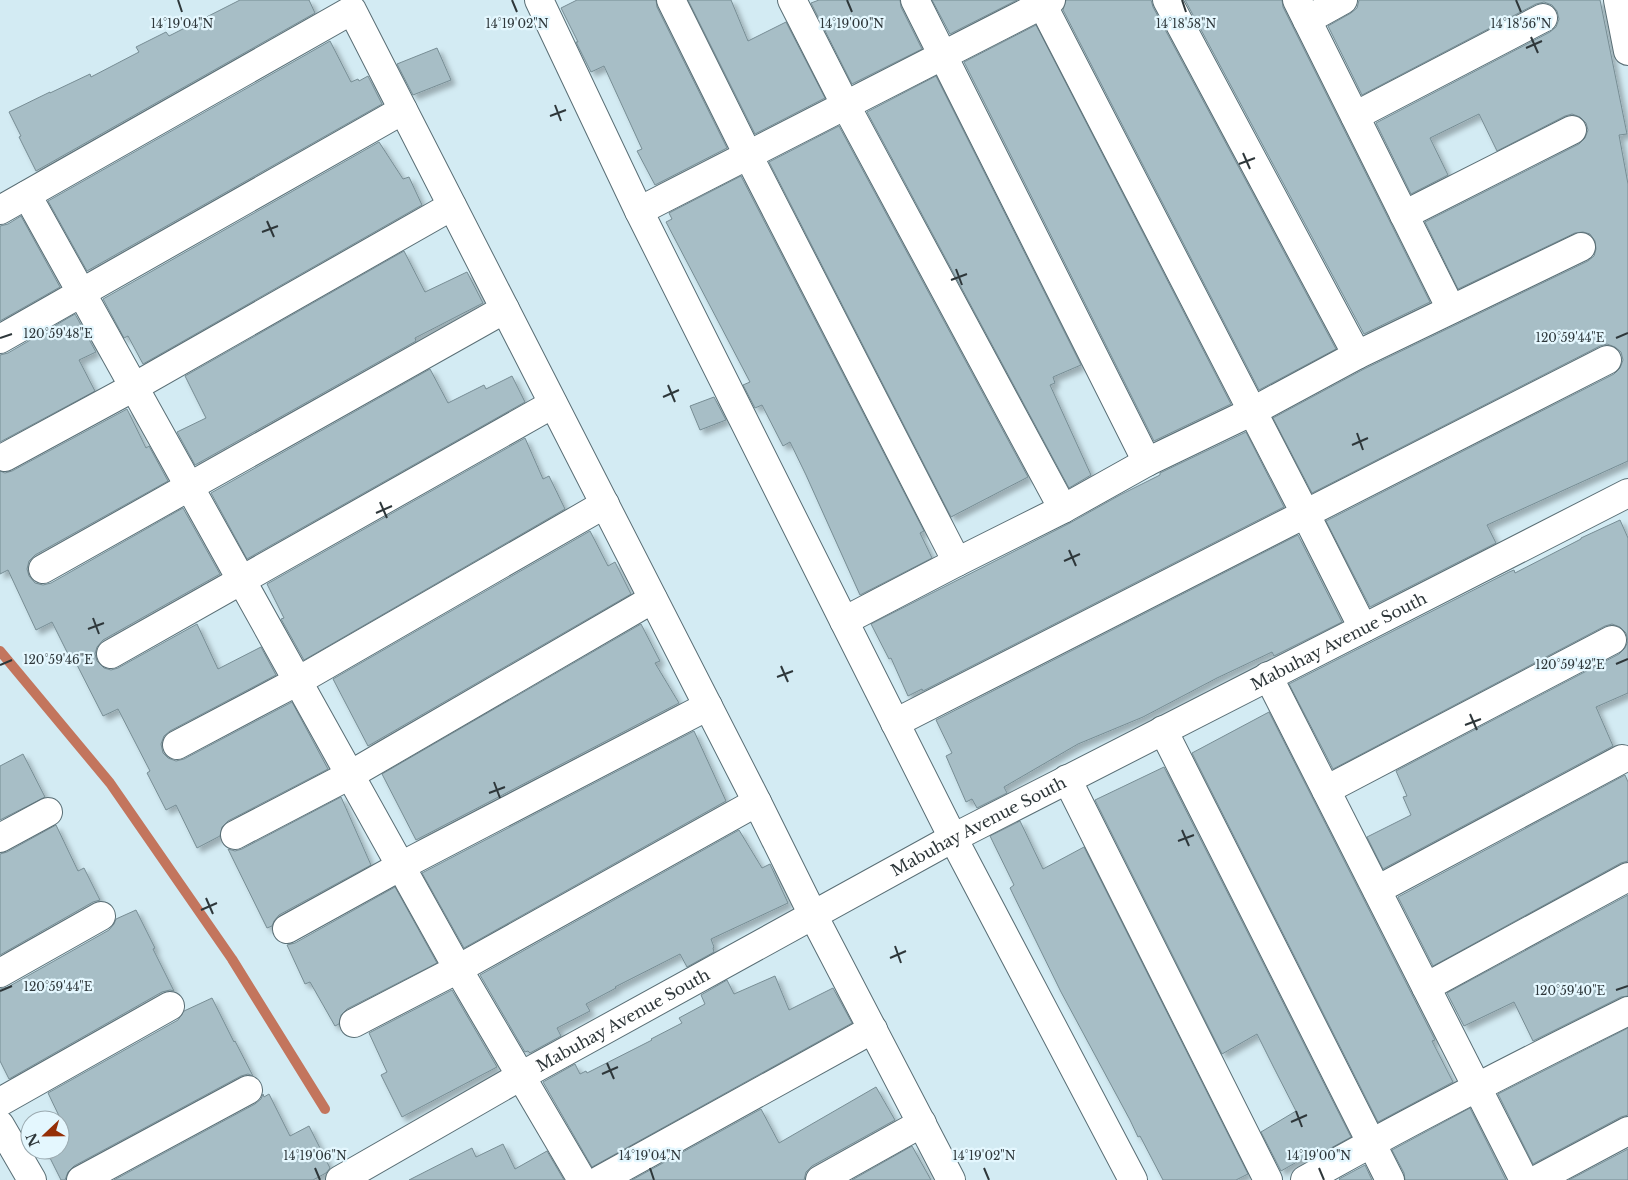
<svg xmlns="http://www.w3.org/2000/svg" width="1628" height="1180" viewBox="0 0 1628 1180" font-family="'Libre Baskerville',serif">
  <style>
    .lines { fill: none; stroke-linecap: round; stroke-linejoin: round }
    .stream { stroke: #c3755d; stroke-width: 10 }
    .building { fill: #a7bec6; stroke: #778d94; filter: url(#shadow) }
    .minor-casing { stroke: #596e75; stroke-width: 30 }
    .minor { stroke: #fff; stroke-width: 28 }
    .ticks { fill: none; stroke: #2e373a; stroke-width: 2 }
    .labels { text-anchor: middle; stroke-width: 4.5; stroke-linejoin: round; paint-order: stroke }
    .street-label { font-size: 16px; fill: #2e373a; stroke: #e4f7fe }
    .ticks-label { font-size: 12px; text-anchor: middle; fill: #2e373a; stroke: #e4f7fe; stroke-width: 4.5; stroke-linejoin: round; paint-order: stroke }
  </style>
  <defs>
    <filter id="shadow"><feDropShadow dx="4.5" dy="4.5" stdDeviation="2.5" flood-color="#0004"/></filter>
  </defs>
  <rect width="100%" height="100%" fill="#d3ebf3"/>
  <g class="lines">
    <path class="stream" d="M0 651 110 783 232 959 325 1109"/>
  </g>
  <path class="building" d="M240 0H309L315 13 36 171 19 137 21 136 9 112 50 92V93L90 74 91 77 139 52 136 47 166 32 169 36Z
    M577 0H656L657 7 727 148 655 185 637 151 642 149 604 66 591 72 576 42H578L561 8Z
    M688 0H731L748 41 786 22 825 98 755 134Z
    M819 0H900L901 7 922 49 852 84 811 3Z
    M932 0H1017L950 34Z
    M1066 0H1151L1153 7 1336 349 1259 390 1063 10Z
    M1185 0H1282L1283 7 1430 302 1364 334Z
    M1359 0H1600L1627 134 1619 135 1628 184V461L1487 525 1496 543 1370 607 1326 521 1614 374 1620 368 1623 360 1621 352 1615 347 1607 344 1600 346 1312 493 1273 418 1364 369 1588 261 1594 256 1596 249 1595 241 1590 234 1583 232 1575 233 1458 289 1425 222 1579 144 1585 138 1588 130 1586 123 1580 117 1572 114 1565 116 1497 151 1479 114 1430 138 1448 175 1411 194 1376 123 1550 32 1556 27 1559 19 1557 11 1552 5 1544 2 1536 4 1362 95 1328 26 1351 13 1357 8Z
    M1036 25 1231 404 1154 441 964 62Z
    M330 41 351 82 358 79 359 81 368 76 382 104 87 271 48 201Z
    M437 48 451 80 413 95 397 64Z
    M936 76 1081 365 1053 377 1055 383 1050 385 1091 475 1069 488 867 112Z
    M839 126 1028 477 951 517 769 162Z
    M379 142 403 179 409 177 422 205 143 364 128 336 124 338 103 299Z
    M741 176 924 531 920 533 932 558 860 595 806 475 790 442 783 446 762 405 755 408 743 385 750 382 666 222 672 219 669 213Z
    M21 216 60 287 0 321V226L8 224Z
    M404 251 425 292 467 272 483 303 415 338 416 341 195 465 177 432 206 418 185 376Z
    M75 314 96 352 79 360 95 391 0 442V355L8 353Z
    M430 369 448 403 484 385 486 389 512 376 525 402 247 559 211 493Z
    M714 397 726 420 700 430 690 406Z
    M127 409 146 448 149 446 168 481 35 555 29 561 27 569 29 576 35 583 43 585 51 583 183 508 220 574 103 640 97 647 95 654 97 661 104 668 111 670 118 668 197 624 218 669 261 647 276 675 170 731 164 736 161 744 163 753 168 758 176 761 184 759 292 702 328 769 228 821 222 827 220 836 197 848 176 805 166 810 147 773 150 771 118 709 103 716 74 659 71 660 52 622 36 630 8 570 0 574V471L5 473 12 471Z
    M1246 432 1284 507 923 691 922 689 908 696 891 658 889 659 871 624 1070 523 1120 495 1160 475V473Z
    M525 438 543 479 549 476 565 509 304 660 281 619 284 618 267 584Z
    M1620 520 1628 538V693L1596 707 1613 746 1383 869 1367 837 1411 815 1403 797 1407 796 1396 771 1619 654 1625 648 1628 641 1626 633 1620 627 1612 624 1605 626 1333 769 1289 684 1509 572 1514 570 1515 573 1581 539V538Z
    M590 531 608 566 615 562 631 594 368 746 333 679Z
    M1298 535 1342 622 1274 656 1272 652 1217 678 1143 717 1078 744 1004 787 1007 793 977 808 972 799 966 802 946 756 952 753 936 720Z
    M641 624 660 661 655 663 679 703 416 840 382 774Z
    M1269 712 1435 1040 1432 1041 1453 1082 1378 1122 1192 753Z
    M694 731 726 801 464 948 422 873Z
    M23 754 45 797 0 820V766Z
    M1164 767 1351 1137 1320 1154 1318 1150 1281 1171 1261 1132 1296 1111 1274 1068 1257 1034 1222 1054 1095 800Z
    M1625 775 1628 782V861L1621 863 1433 966 1398 897Z
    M341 797 371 865 279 915 274 921 272 926 267 928 228 849 235 851 242 849Z
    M1020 821 1043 869 1084 847 1248 1174 1236 1180H1163L1140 1136 1138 1137 1130 1120 1061 992 1010 888 1014 885 990 836Z
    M56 825 78 871 84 868 100 900 93 902 0 955V854L7 852Z
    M739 830 762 868 770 864 788 903 711 939 714 947 713 948 714 952 687 967 680 954 615 987 616 988 586 1004 590 1011 557 1028 561 1036 530 1053 528 1051 525 1052 480 975Z
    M395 887 437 963 347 1009 341 1015 339 1024 335 1026 310 982 305 984 287 945 295 943Z
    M1628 895V996L1621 997 1533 1041 1514 1002 1464 1026 1447 993Z
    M136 910 155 948 153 949 174 991 170 990 162 992 9 1079 0 1061V989L8 987 109 930 114 924 116 919Z
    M775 976 789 1010 833 988 852 1023 592 1167 543 1082 575 1064 580 1074 586 1071 587 1073 652 1040 651 1039 682 1023 679 1018 705 1004 701 995 727 980 734 994Z
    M452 990 497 1067 402 1117 381 1075 387 1072 369 1033Z
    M212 998 234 1042 235 1041 253 1076 248 1074 241 1076 74 1166 68 1172 65 1180H61L46 1150H60V1118L48 1093 178 1020 184 1011Z
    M1628 1028V1115L1621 1117 1533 1164 1498 1094Z
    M876 1087 895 1120 812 1166 806 1172 804 1180H632L761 1109 779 1143Z
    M263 1094 264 1097 269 1094 290 1136 309 1126 330 1168 326 1173 313 1180H114L255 1104 261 1099Z
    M1470 1108 1506 1180H1405L1404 1173 1392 1150Z
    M503 1144 515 1169 547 1151 564 1180H409L472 1148 476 1157Z
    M912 1146 931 1180H852Z
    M1628 1149V1180H1569Z
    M1365 1165 1372 1180H1340L1339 1179Z"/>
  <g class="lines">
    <g class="minor-casing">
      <g id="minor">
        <path d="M539 0 639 211 844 621 953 838 1133 1180"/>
        <path d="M671 0 748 155 957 562"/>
        <path d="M792 0 846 106 1063 509"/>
        <path d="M915 0 1147 462"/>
        <path d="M1040 0 1306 515 1363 628"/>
        <path d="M1167 0 1357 355"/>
        <path d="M1297 0 1451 309"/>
        <path d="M1618 0 1628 51"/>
        <path d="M1307 20 1343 0"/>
        <path d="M1355 116 1543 18"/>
        <path d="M27 195 458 969 582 1180"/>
        <path d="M0 210 352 10 757 802 813 915 951 1180"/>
        <path d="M639 211 1051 0"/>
        <path d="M1404 215 1572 130"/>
        <path d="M0 339 403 110"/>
        <path d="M5 457 134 387 452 206"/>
        <path d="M43 569 505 309"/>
        <path d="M844 621 957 562 1063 509 1147 462 1253 411 1357 355 1581 247"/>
        <path d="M111 654 553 404"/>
        <path d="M1268 676 1524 1180"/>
        <path d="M895 723 1607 360"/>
        <path d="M1163 730 1390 1180"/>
        <path d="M177 745 298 681 605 504"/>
        <path d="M1067 779 1268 1180"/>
        <path d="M1326 790 1612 640"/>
        <path d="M235 835 350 775 653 599"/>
        <path d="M0 838 48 812"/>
        <path d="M1377 890 1622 759"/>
        <path d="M287 929 401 866 708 706"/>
        <path d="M0 973 101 916"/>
        <path d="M1426 987 1628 877"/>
        <path d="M354 1023 458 969 757 802"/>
        <path d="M0 1102 170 1006"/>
        <path d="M0 1125 32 1180"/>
        <path d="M81 1180 248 1090"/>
        <path id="s1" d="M340 1180 521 1076 953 838 1628 493"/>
        <path d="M600 1180 873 1029"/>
        <path d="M820 1180 922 1123"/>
        <path d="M1305 1180C1411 1120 1519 1065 1628 1011"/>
        <path d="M1536 1180 1628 1131"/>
      </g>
    </g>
    <use href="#minor" class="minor"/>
  </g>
  <path class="ticks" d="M178 0 182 12M512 0 517 12M847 0 852 12M1182 0 1186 12M1516 0 1521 12M1531 37 1538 53M1526 48 1542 41M555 105 561 121M550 116 566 110M1243 153 1250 169M1239 164 1255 158M267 221 274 237M262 232 278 226M956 269 962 285M951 280 967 274M0 338 12 334M1616 338 1628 333M668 385 675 402M663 397 679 390M1357 433 1363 450M1352 445 1368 438M380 502 387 518M376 513 392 506M1069 550 1076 566M1064 561 1080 554M93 618 99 634M88 629 104 623M1616 664 1628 659M0 665 12 660M781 666 788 682M777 677 793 671M1470 714 1477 730M1465 725 1481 719M494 782 500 798M489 793 505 787M1182 830 1189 846M1178 841 1194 835M206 898 213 914M201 910 217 903M895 946 901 963M890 958 906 951M1616 990 1628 986M0 991 12 986M607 1063 614 1079M602 1074 618 1067M1296 1111 1302 1127M1291 1122 1307 1115M315 1168 320 1180M650 1168 654 1180M984 1168 989 1180M1319 1168 1324 1180"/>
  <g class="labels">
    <g class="street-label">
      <text dy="6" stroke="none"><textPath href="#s1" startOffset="1135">Mabuhay Avenue South</textPath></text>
      <text dy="6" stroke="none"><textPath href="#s1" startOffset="730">Mabuhay Avenue South</textPath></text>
      <text dy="6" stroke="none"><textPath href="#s1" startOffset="325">Mabuhay Avenue South</textPath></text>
    </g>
  </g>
  <g class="ticks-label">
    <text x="182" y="28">14°19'04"N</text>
    <text x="517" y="28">14°19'02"N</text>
    <text x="852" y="28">14°19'00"N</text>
    <text x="1186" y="28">14°18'58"N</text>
    <text x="1521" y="28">14°18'56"N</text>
    <text x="58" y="338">120°59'48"E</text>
    <text x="1570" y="342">120°59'44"E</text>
    <text x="58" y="664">120°59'46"E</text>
    <text x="1570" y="669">120°59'42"E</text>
    <text x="58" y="991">120°59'44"E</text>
    <text x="1570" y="995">120°59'40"E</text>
    <text x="315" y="1160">14°19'06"N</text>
    <text x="650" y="1160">14°19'04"N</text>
    <text x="984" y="1160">14°19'02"N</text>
    <text x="1319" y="1160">14°19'00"N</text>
  </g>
  <g transform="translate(45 1135) rotate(248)"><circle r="24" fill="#e4f7fe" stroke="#9baab0"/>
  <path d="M0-4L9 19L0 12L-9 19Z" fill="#952f07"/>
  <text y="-8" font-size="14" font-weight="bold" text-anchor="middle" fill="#2e373a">N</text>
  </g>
</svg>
